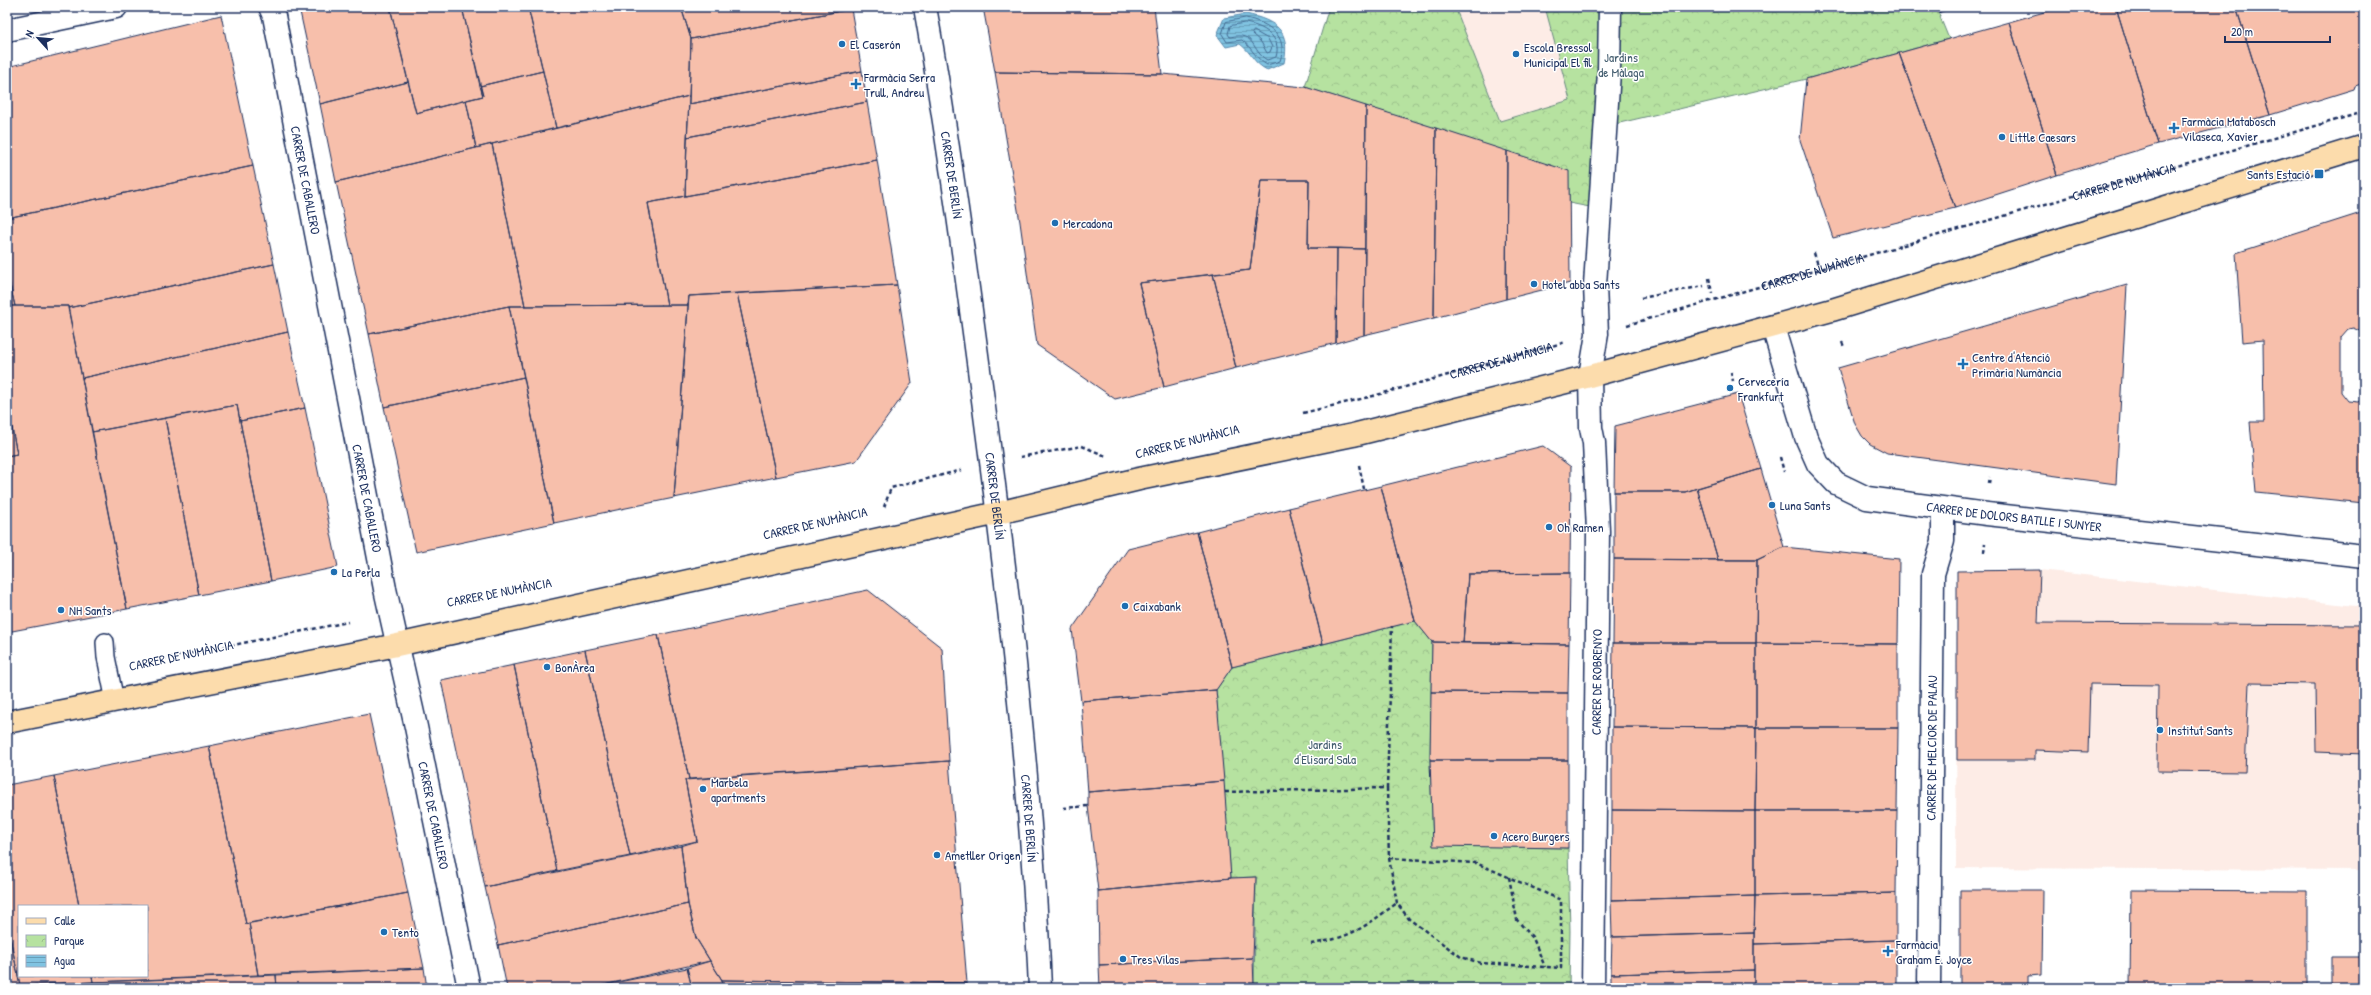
<svg xmlns="http://www.w3.org/2000/svg" width="2371" height="995" viewBox="0 0 2371 995" font-family="'Patrick Hand',sans-serif">
  <style>
    .built { fill: #fdece6 }
    .park { fill: url(#park-crowns); stroke: #68887f }
    .water { fill: url(#water-rules); stroke: #5888ad }
    .lines { fill: none; stroke-linecap: round; stroke-linejoin: round }
    .shore { stroke: #436a92; stroke-width: 1 }
    .building { fill: #f7bfab; stroke: #1b2f5e }
    .lane-casing { stroke: #1b2f5e; stroke-width: 20 }
    .street-casing { stroke: #1b2f5e; stroke-width: 25 }
    .secondary-casing { stroke: #1b2f5e; stroke-width: 25 }
    .primary-casing { stroke: #1b2f5e; stroke-width: 25 }
    .path { stroke: #1b2f5e; stroke-width: 2.5; stroke-dasharray: 4 3; stroke-linecap: butt }
    .lane { stroke: #fff; stroke-width: 17 }
    .street { stroke: #fff; stroke-width: 22 }
    .secondary { stroke: #fff; stroke-width: 22 }
    .primary { stroke: #fcdcac; stroke-width: 22 }
    .poi-dot { fill: #1f6fb2; stroke: #fff; stroke-width: 1.5 }
    .labels { text-anchor: middle; stroke-width: 3; stroke-linejoin: round; paint-order: stroke }
    .poi-label { font-size: 13px; fill: #1b2f5e; stroke: #fff; text-anchor: start }
    .park-label { font-size: 13px; fill: #425c6e; stroke: #fff }
    .street-label { font-size: 13px; fill: #1b2f5e; stroke: #fff }
  </style>
  <defs>
    <pattern id="park-crowns" width="20" height="18" patternUnits="userSpaceOnUse"><rect width="20" height="18" fill="#b6e2a0"/><path d="M2 6a3 3 0 1 1 6 0M12 15a3 3 0 1 1 6 0" fill="none" stroke="#9cc28c"/></pattern>
    <pattern id="water-rules" width="6" height="5" patternUnits="userSpaceOnUse"><rect width="6" height="5" fill="#80c3e1"/><path d="M0 2.5h6" fill="none" stroke="#689fba"/></pattern>
  </defs>
  <rect width="100%" height="100%" fill="#fff"/>
  <filter id="ink" filterUnits="userSpaceOnUse"><feTurbulence type="fractalNoise" baseFrequency=".025" numOctaves="2"/><feDisplacementMap in="SourceGraphic" scale="8" xChannelSelector="R" yChannelSelector="G"/><feConvolveMatrix kernelMatrix="1 2 1 2 8 2 1 2 1" color-interpolation-filters="sRGB"/></filter>
  <g filter="url(#ink)">
    <path class="built" d="M1455 7H1545L1571 100 1500 121Z
      M2040 570 2364 607V870L1956 868 1957 571Z"/>
    <path class="park" d="M1329 7H1455L1500 121 1570 100 1545 7H1936L1949 39 1806 79 1611 125 1600 209 1569 203 1568 171 1305 87Z
      M1415 621 1432 642 1430 760 1433 845 1568 848 1570 931 1569 988H1254L1256 877 1231 878 1216 690 1232 667Z"/>
    <path class="water" d="M1246 14C1276 21 1291 30 1284 63L1267 70C1252 62 1253 54 1240 44L1226 47 1217 35 1224 18Z"/>
    <g class="lines">
      <path class="shore" d="M1246 18C1268 23 1289 35 1280 61L1267 65C1256 59 1252 48 1242 40L1227 42 1222 34 1226 22Z
        M1245 23C1263 26 1282 36 1276 57L1267 60C1251 51 1256 31 1230 37L1228 34 1230 26Z
        M1254 31 1268 39 1272 47 1270 52 1267 53 1261 42 1252 34Z"/>
    </g>
    <path class="building" d="M299 7H390L408 82 320 104Z
      M390 7H462L483 96 416 113Z
      M462 7H528L543 71 480 86Z
      M528 7H681L691 39 689 96 556 128Z
      M681 7H696L682 10Z
      M696 7H850L851 9 691 39 682 10Z
      M983 7H1154L1162 74 995 72Z
      M1936 7H1955L1938 13Z
      M2062 7H2116L2158 144 2057 175 2009 22Z
      M2116 7H2236L2270 115 2158 144Z
      M2236 7H2364V83L2355 86 2354 89 2270 115Z
      M851 9 862 71 689 104 691 39Z
      M221 15 253 166 7 218V67Z
      M2009 22 2057 175 1955 208 1899 53Z
      M1899 53 1955 208 1833 238 1800 140 1806 79Z
      M543 71 556 128 476 148 466 100 483 96 480 86Z
      M862 71 867 102 687 137 689 104Z
      M995 72 1162 74 1305 87 1366 106 1365 249 1308 248 1309 180H1261L1250 270 1139 283 1164 387 1115 399 1037 345 1020 222Z
      M408 82 416 113 466 100 476 148 336 182 320 104Z
      M689 96 685 196 648 203 667 305 525 306 492 144Z
      M867 102 877 160 685 196 687 137Z
      M1366 106 1436 128 1434 318 1364 335Z
      M1436 128 1507 151 1506 299 1434 318Z
      M492 144 525 306H509L369 334 336 182Z
      M1507 151 1569 171 1570 283 1506 299Z
      M877 160 897 285 689 296 688 305H667L648 203Z
      M253 166 274 264 68 308V306H15L7 272V218Z
      M1261 180H1309L1308 248H1337L1336 343 1236 368 1213 274 1250 270Z
      M2364 212V333L2353 328 2348 329 2341 337V392L2348 401 2358 402 2364 398V503L2256 492 2250 422H2264L2263 340 2242 342 2236 253Z
      M1337 248 1365 249 1364 335 1336 343Z
      M274 264 288 332 82 378 68 308Z
      M7 272 15 306H7Z
      M1213 274 1236 368 1164 387 1139 283Z
      M897 285 912 383 856 461 776 477 737 293Z
      M2127 285 2116 484 1887 453 1870 444 1862 436 1855 424 1838 368Z
      M737 293 776 477 674 498 689 296Z
      M688 305 674 498 554 523 509 306Z
      M7 306H68L127 609 7 632V456L17 454 7 403Z
      M509 306 524 377 384 407 369 334Z
      M288 332 305 408 240 421 237 405 92 432 82 378Z
      M524 377 554 523 416 552 384 407Z
      M1738 394 1761 469 1685 492H1614L1615 426Z
      M7 403 17 454 7 456Z
      M237 405 271 581 199 595 165 418Z
      M305 408 338 567 271 581 240 421Z
      M165 418 199 595 127 609 92 432Z
      M1543 446 1571 467 1570 573 1468 574 1463 643 1432 642 1415 621 1381 486Z
      M1761 469 1784 547 1757 560H1718L1697 488Z
      M1381 486 1415 621 1323 644 1289 508Z
      M1697 488 1718 560 1614 559V492H1685Z
      M1289 508 1323 644 1232 667 1197 532Z
      M1197 532 1232 667 1216 690 1081 701 1072 629 1128 549Z
      M1784 547 1899 559 1898 644 1756 643 1757 560Z
      M1614 559 1757 560 1756 643H1613Z
      M2040 570 2038 623 2364 625V754L2316 752 2315 684 2249 683 2245 772 2157 771 2158 685 2090 684 2088 752 2035 750V760H1957V571Z
      M1570 573 1569 644 1463 643 1468 574Z
      M868 590 942 648 949 761 689 779 658 635Z
      M658 635 689 779 685 780 697 841 630 856 585 650Z
      M1432 642 1569 644 1568 693 1431 692Z
      M1613 643H1756V728L1612 727Z
      M1756 643 1898 644V728H1756Z
      M585 650 630 856 557 871 514 665Z
      M514 665 557 871 485 887 441 680Z
      M1216 690 1224 781 1088 792 1081 701Z
      M1431 692 1568 693V760H1430Z
      M369 714 408 893 246 924 209 746Z
      M1612 727 1756 728 1755 811 1612 810Z
      M1756 728H1898L1897 811H1755Z
      M209 746 246 924 249 923 258 975 93 982 92 976H147V906H79L54 776Z
      M1430 760H1568V848L1433 846Z
      M949 761 967 983 722 980 696 938 688 904 681 846 697 841 685 780Z
      M54 776 79 906H19V976H92L93 982 20 985 7 923V785Z
      M1224 781 1231 878 1098 891 1088 806V792Z
      M1612 810 1755 811V896L1611 900Z
      M1755 811H1897L1896 893 1755 896Z
      M681 846 688 904 498 945 485 887Z
      M1256 877 1253 958 1099 965 1098 891 1231 878Z
      M1960 890H2043L2042 975 2028 976V988H1960Z
      M2131 890 2307 891V988H2130Z
      M408 893 424 968 258 975 249 923Z
      M1896 893V940L1754 944 1755 896Z
      M1755 896 1754 933 1612 937 1611 900Z
      M688 904 696 938 710 961 590 988H507L498 945Z
      M7 923 20 985 15 988H7Z
      M1754 933V970L1611 974 1612 937Z
      M1896 940V988H1754V944Z
      M2331 957H2364V988H2331Z
      M1253 958 1254 988H1100L1099 965Z
      M710 961 722 980V988H692L687 968Z
      M424 968 427 988H277L276 975Z
      M687 968 692 988H590Z
      M1754 970V988H1611V974Z
      M276 975 277 988H15L20 985Z
      M722 980 967 983V988H722Z"/>
    <g class="lines">
      <g class="lane-casing">
        <path id="lane" d="M105 642 106 657 115 701"/>
      </g>
      <g class="street-casing">
        <g id="street">
          <path id="s3" d="M270 7 274 16 385 589 416 727 469 988"/>
          <path d="M7 30 116 7"/>
          <path id="s4" d="M1773 327 1806 437 1818 464 1836 483 1867 498 1987 514 2364 556"/>
          <path id="s5" d="M1593 988 1598 531 1594 443 1591 428 1590 376 1597 334 1595 285 1609 72 1610 7"/>
          <path id="s6" d="M1929 988 1933 574 1943 541V509"/>
        </g>
      </g>
      <g class="secondary-casing">
        <g id="secondary">
          <path id="s7" d="M925 7C949 142 967 279 985 415 1010 605 1032 796 1040 988"/>
        </g>
      </g>
      <g class="primary-casing">
        <path id="primary" d="M7 722 397 645 998 513 1139 479 1353 435 1590 376 1832 310 2364 146"/>
      </g>
      <g class="path">
        <path d="M1814 253 1818 265"/>
        <path d="M1709 278 1712 293"/>
        <path d="M1641 298 1704 286"/>
        <path id="s1" d="M1627 325 2364 112"/>
        <path d="M1842 342 1844 347"/>
        <path d="M1731 372 1733 381"/>
        <path id="s2" d="M1303 413 1373 396 1566 342"/>
        <path d="M1020 457 1082 446 1106 456"/>
        <path d="M1780 457 1784 472"/>
        <path d="M1359 465 1364 489"/>
        <path d="M1989 484 1990 477"/>
        <path d="M884 507 891 488 962 470"/>
        <path d="M1984 552 1985 543"/>
        <path d="M148 662 348 622"/>
        <path d="M1387 788 1389 858 1476 863 1561 900V968H1563"/>
        <path d="M1225 792 1387 788 1392 626"/>
        <path d="M1063 808 1088 806"/>
        <path d="M1389 858 1397 903 1409 919 1461 957 1481 963 1561 968"/>
        <path d="M1509 877 1517 920 1533 938 1545 967"/>
        <path d="M1311 944C1353 937 1363 928 1397 903"/>
      </g>
      <use href="#lane" class="lane"/>
      <use href="#street" class="street"/>
      <use href="#secondary" class="secondary"/>
      <use href="#primary" class="primary"/>
    </g>
  </g>
  <g class="poi-dot">
    <circle cx="842" cy="44" r="4"/>
    <circle cx="1516" cy="54" r="4"/>
    <path d="M854 78h4v4h4v4h-4v4h-4v-4h-4v-4h4z"/>
    <path d="M2172 122h4v4h4v4h-4v4h-4v-4h-4v-4h4z"/>
    <circle cx="2002" cy="137" r="4"/>
    <rect x="2314" y="169" width="10" height="10" rx="2"/>
    <circle cx="1055" cy="223" r="4"/>
    <circle cx="1534" cy="284" r="4"/>
    <path d="M1961 358h4v4h4v4h-4v4h-4v-4h-4v-4h4z"/>
    <circle cx="1730" cy="388" r="4"/>
    <circle cx="1772" cy="505" r="4"/>
    <circle cx="1549" cy="527" r="4"/>
    <circle cx="334" cy="572" r="4"/>
    <circle cx="1125" cy="606" r="4"/>
    <circle cx="61" cy="610" r="4"/>
    <circle cx="547" cy="667" r="4"/>
    <circle cx="2160" cy="730" r="4"/>
    <circle cx="703" cy="789" r="4"/>
    <circle cx="1494" cy="836" r="4"/>
    <circle cx="937" cy="855" r="4"/>
    <circle cx="384" cy="932" r="4"/>
    <path d="M1886 945h4v4h4v4h-4v4h-4v-4h-4v-4h4z"/>
    <circle cx="1123" cy="959" r="4"/>
  </g>
  <g class="labels">
    <g class="poi-label">
      <text x="850" y="49">El Caserón</text>
      <text x="1524" y="52">Escola Bressol<tspan x="1524" dy="15">Municipal El fil</tspan></text>
      <text x="864" y="82">Farmàcia Serra<tspan x="864" dy="15">Trull, Andreu</tspan></text>
      <text x="2182" y="126">Farmàcia Matabosch<tspan x="2182" dy="15">Vilaseca, Xavier</tspan></text>
      <text x="2010" y="142">Little Caesars</text>
      <text x="2310" y="179" text-anchor="end">Sants Estació</text>
      <text x="1063" y="228">Mercadona</text>
      <text x="1542" y="289">Hotel abba Sants</text>
      <text x="1972" y="362">Centre d'Atenció<tspan x="1972" dy="15">Primària Numància</tspan></text>
      <text x="1738" y="386">Cervecería<tspan x="1738" dy="15">Frankfurt</tspan></text>
      <text x="1780" y="510">Luna Sants</text>
      <text x="1557" y="532">Oh Ramen</text>
      <text x="342" y="577">La Perla</text>
      <text x="1133" y="611">Caixabank</text>
      <text x="69" y="615">NH Sants</text>
      <text x="555" y="672">BonÀrea</text>
      <text x="2168" y="735">Institut Sants</text>
      <text x="711" y="787">Marbela<tspan x="711" dy="15">apartments</tspan></text>
      <text x="1502" y="841">Acero Burgers</text>
      <text x="945" y="860">Ametller Origen</text>
      <text x="392" y="937">Tento</text>
      <text x="1896" y="949">Farmàcia<tspan x="1896" dy="15">Graham E. Joyce</tspan></text>
      <text x="1131" y="964">Tres Vilas</text>
    </g>
    <g class="park-label">
      <text x="1621" y="62">Jardins<tspan x="1621" dy="15">de Màlaga</tspan></text>
      <text x="1325" y="749">Jardins<tspan x="1325" dy="15">d'Elisard Sala</tspan></text>
    </g>
    <g class="street-label">
      <text dy="5" stroke="none"><textPath href="#s7" startOffset="170">CARRER DE BERLÍN</textPath></text>
      <text dy="5" stroke="none"><textPath href="#s3" startOffset="177">CARRER DE CABALLERO</textPath></text>
      <text dy="5" stroke="none"><textPath href="#s1" startOffset="517">CARRER DE NUMÀNCIA</textPath></text>
      <text dy="5" stroke="none"><textPath href="#s1" startOffset="193">CARRER DE NUMÀNCIA</textPath></text>
      <text dy="5" stroke="none"><textPath href="#s2" startOffset="205">CARRER DE NUMÀNCIA</textPath></text>
      <text transform="translate(1187 441) rotate(-14)" y="5">CARRER DE NUMÀNCIA</text>
      <text dy="5" stroke="none"><textPath href="#s7" startOffset="494">CARRER DE BERLÍN</textPath></text>
      <text dy="5" stroke="none"><textPath href="#s3" startOffset="501">CARRER DE CABALLERO</textPath></text>
      <text dy="5" stroke="none"><textPath href="#s4" startOffset="353">CARRER DE DOLORS BATLLE I SUNYER</textPath></text>
      <text transform="translate(815 523) rotate(-13)" y="5">CARRER DE NUMÀNCIA</text>
      <text transform="translate(499 592) rotate(-11)" y="5">CARRER DE NUMÀNCIA</text>
      <text transform="translate(181 655) rotate(-12)" y="5">CARRER DE NUMÀNCIA</text>
      <text dy="5" stroke="none"><textPath href="#s5" startOffset="306">CARRER DE ROBRENYO</textPath></text>
      <text dy="5" stroke="none"><textPath href="#s6" startOffset="240">CARRER DE MELCIOR DE PALAU</textPath></text>
      <text dy="5" stroke="none"><textPath href="#s3" startOffset="825">CARRER DE CABALLERO</textPath></text>
      <text dy="5" stroke="none"><textPath href="#s7" startOffset="818">CARRER DE BERLÍN</textPath></text>
    </g>
  </g>
  <rect width="2371" height="995" fill="none" stroke="#fff" stroke-width="24"/>
  <rect x="12" y="12" width="2347" height="971" fill="none" stroke="#1b2f5e" stroke-width="1.5" filter="url(#ink)"/>
  <rect x="18" y="905" width="130" height="72" fill="#ffffff" stroke="#a4acbf"/>
  <rect x="26" y="918" width="20" height="6" fill="#fcdcac" stroke="#a4acbf"/>
  <text x="54" y="925" font-size="12" fill="#1b2f5e">Calle</text>
  <rect x="26" y="935" width="20" height="12" fill="url(#park-crowns)" stroke="#a4acbf"/>
  <text x="54" y="945" font-size="12" fill="#1b2f5e">Parque</text>
  <rect x="26" y="955" width="20" height="12" fill="url(#water-rules)" stroke="#a4acbf"/>
  <text x="54" y="965" font-size="12" fill="#1b2f5e">Agua</text>
  <g transform="translate(38 38) rotate(297)" stroke="#ffffff" stroke-width="3" paint-order="stroke">
  <path d="M0-3L7 15L0 10L-7 15Z" fill="#1b2f5e"/>
  <text y="-6" font-size="11" font-weight="bold" text-anchor="middle" fill="#1b2f5e">N</text>
  </g>
  <path d="M2225 36v6h105v-6" fill="none" stroke="#1b2f5e" stroke-width="2"/>
  <text x="2231" y="36" font-size="12" fill="#1b2f5e" stroke="#ffffff" stroke-width="3" paint-order="stroke">20 m</text>
</svg>
